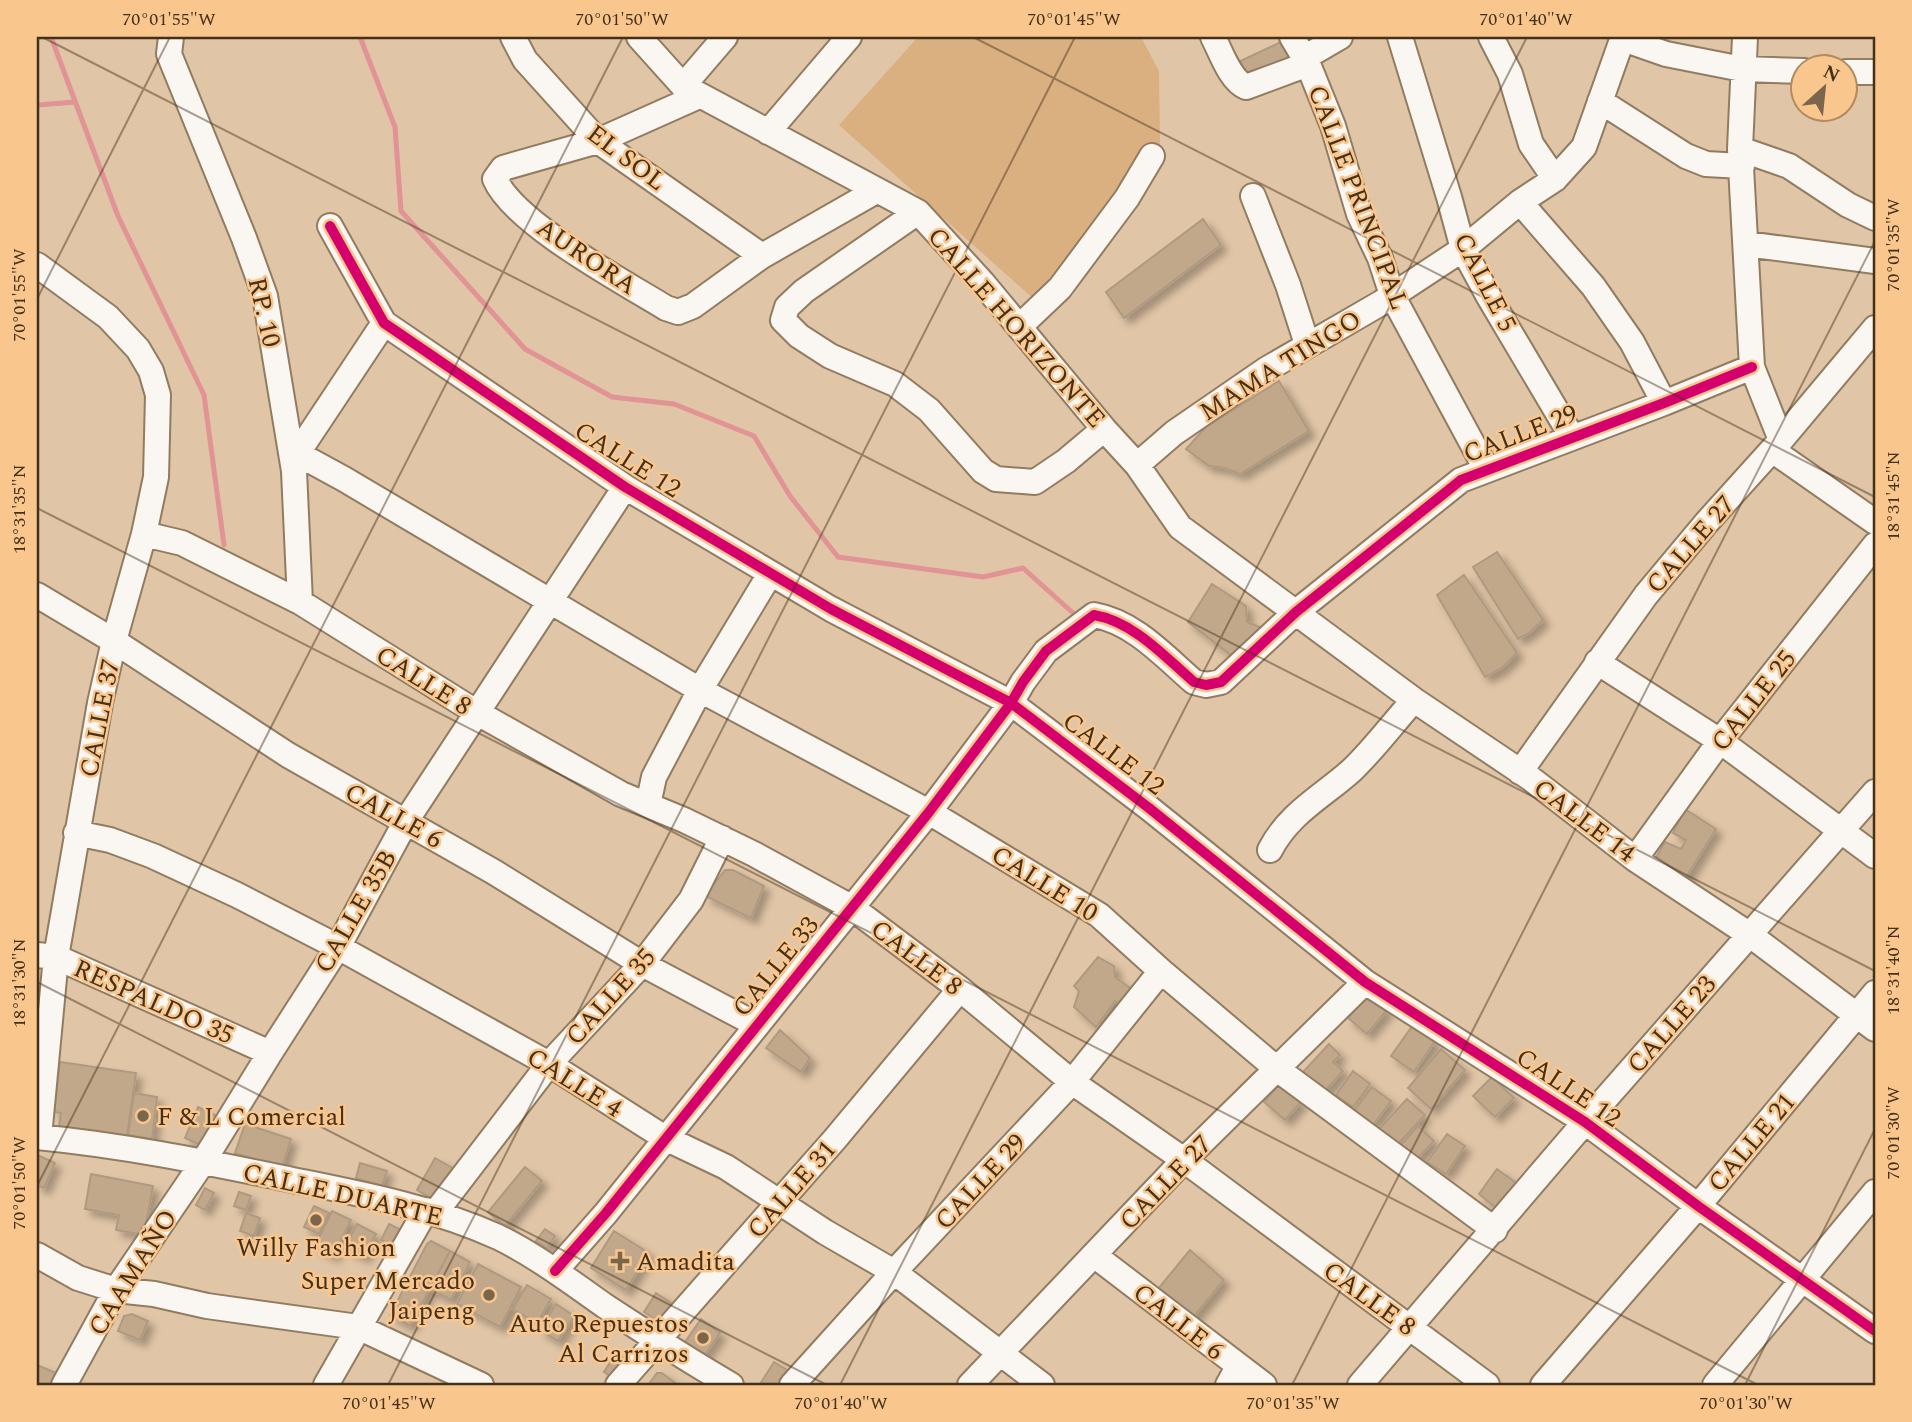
<svg xmlns="http://www.w3.org/2000/svg" width="1912" height="1422" viewBox="0 0 1912 1422" font-family="Spectral,serif">
  <style>
    .green { fill: #dab081 }
    .lines { fill: none; stroke-linecap: round; stroke-linejoin: round }
    .stream { stroke: #e19396; stroke-width: 5 }
    .building { fill: #c1a88a; stroke: #af9a81; stroke-width: 2; filter: url(#shadow) }
    .minor-casing { stroke: #917c61; stroke-width: 28 }
    .minor { stroke: #faf6f2; stroke-width: 24 }
    .cycleway-casing { stroke: #f9c68e; stroke-width: 15 }
    .cycleway { stroke: #d6006c; stroke-width: 10 }
    .ticks { fill: none; stroke: #45311a; stroke-width: 2; stroke-opacity: 0.45 }
    .poi-dot { fill: #7b654b; stroke: #f9c68e; stroke-width: 2.5 }
    .labels { text-anchor: middle; stroke-width: 5; stroke-linejoin: round; paint-order: stroke }
    .street-label { font-size: 26px; fill: #45311a; stroke: #f9c68e }
    .poi-label { font-size: 26px; fill: #45311a; stroke: #f9c68e; text-anchor: start }
    .neatline { fill: none; stroke: #45311a; stroke-width: 2.5 }
    .ticks-label { font-size: 18px; text-anchor: middle; fill: #45311a }
  </style>
  <defs>
    <filter id="shadow"><feDropShadow dx="6" dy="6" stdDeviation="3.5" flood-color="#0004"/></filter>
  </defs>
  <rect width="100%" height="100%" fill="#e0c5a6"/>
  <path class="green" d="M918 37H1141L1159 71 1160 147 1036 301 839 125Z"/>
  <g class="lines">
    <path class="stream" d="M51 37 118 216 204 395 224 545
      M360 37 395 127 401 211 525 349 612 397 674 404 754 436 790 496 838 557 983 577 1023 568 1073 613
      M37 105 75 102"/>
  </g>
  <path class="building" d="M1283 41 1292 66 1245 83 1236 63Z
    M1203 219 1221 245 1124 318 1106 292Z
    M1279 381 1309 431 1240 474 1225 468 1209 466 1186 449 1206 427Z
    M1497 552 1543 620 1529 633 1518 639 1473 567Z
    M1464 575 1517 653 1502 668 1485 677 1437 595Z
    M1212 584 1246 606 1247 622 1262 628 1236 659 1188 622Z
    M1685 809 1716 829 1685 879 1654 861 1665 842 1681 849 1686 840 1673 833Z
    M725 870H733L764 886 751 918 705 896Z
    M1098 957 1114 966 1115 977 1134 991 1122 1009 1115 1001 1096 1027 1074 1007 1079 991 1074 986Z
    M1368 994 1387 1010 1367 1034 1348 1018Z
    M1413 1025 1435 1041 1414 1072 1391 1056Z
    M780 1030 810 1058 801 1072 766 1048Z
    M1329 1044 1340 1055 1333 1062 1343 1071 1324 1092 1303 1072Z
    M1441 1049 1465 1070 1431 1109 1408 1088Z
    M60 1062 136 1073 127 1136 59 1126 61 1113 54 1112Z
    M1353 1071 1370 1084 1353 1107 1336 1095Z
    M1492 1077 1514 1098 1495 1117 1473 1096Z
    M1280 1084 1301 1102 1285 1120 1264 1102Z
    M1372 1087 1391 1101 1373 1125 1354 1111Z
    M134 1093 157 1097 152 1139 128 1135Z
    M1407 1099 1425 1115 1397 1145 1379 1129Z
    M198 1107 219 1117 205 1147 185 1138Z
    M245 1124 291 1139 282 1168 235 1153Z
    M1418 1126 1434 1141 1416 1160 1400 1146Z
    M1447 1134 1465 1146 1446 1174 1427 1162Z
    M37 1155 55 1163 44 1188 37 1185Z
    M435 1158 458 1171 439 1203 417 1190Z
    M360 1163 387 1171 382 1186 356 1178Z
    M525 1167 542 1181 505 1226 488 1212Z
    M1497 1169 1519 1185 1500 1211 1479 1194Z
    M91 1174 153 1186 144 1235 116 1230 119 1215 85 1209Z
    M205 1188 214 1193 205 1210 196 1205Z
    M239 1192 251 1196 246 1210 234 1206Z
    M314 1206 329 1213 319 1234 304 1227Z
    M332 1211 351 1220 333 1256 315 1246Z
    M246 1213 260 1218 254 1236 240 1231Z
    M357 1224 376 1234 364 1257 345 1247Z
    M389 1224 403 1231 395 1247 381 1240Z
    M545 1229 555 1236 547 1248 536 1241Z
    M614 1231 649 1253 626 1290 591 1268Z
    M431 1241 450 1251 410 1326 390 1315 427 1244Z
    M1190 1250 1224 1280 1192 1319 1158 1289Z
    M450 1251 470 1262 451 1300 430 1289Z
    M478 1264 521 1287 500 1327 457 1304Z
    M527 1285 551 1299 537 1323 513 1309Z
    M656 1293 676 1306 667 1321H658L644 1312Z
    M556 1304 574 1316 558 1341 540 1330Z
    M132 1314 148 1321 140 1340 118 1331 124 1316Z
    M701 1319 720 1333 704 1356 685 1342Z
    M616 1353 627 1360 615 1379 604 1372Z
    M774 1362 792 1373 784 1385H762L760 1384Z
    M37 1365 56 1373 51 1385H37Z
    M657 1373H662L678 1385H648Z"/>
  <g class="lines">
    <g class="minor-casing">
      <path id="minor" d="M171 37 169 54 244 238 265 296 294 471 300 602
        M513 37 525 60 598 141 762 256
        M639 37 683 86 918 212 982 282 1104 429 1137 465 1180 527 1414 700 1530 778 1635 859 1750 935 1875 1029
        M1213 37C1221 52 1230 80 1246 87L1308 64
        M1292 37 1308 64 1333 126 1359 214 1380 258 1392 295 1486 469
        M1400 37 1449 197 1463 249 1489 297 1572 437
        M1491 37 1510 74 1531 144 1555 179
        M1745 37 1740 149 1752 367 1781 440
        M1623 39 1666 54 1742 69 1804 71
        M1304 58 1340 37
        M1846 72H1875
        M683 86 725 37
        M699 96 598 141 503 168 495 179C514 223 622 281 666 308L678 312 693 306 762 256 876 191
        M1600 101 1686 156 1706 164 1742 166
        M768 132 849 37
        M1740 149 1789 166 1848 205 1875 218
        M1253 196 1288 285 1307 344
        M1520 202 1593 286 1632 342 1664 403
        M918 212 804 291 787 307 783 320 799 336 830 356 895 384 929 410 983 471 996 479 1035 482 1066 461 1104 429
        M330 226 384 323 625 487 831 609 1011 703 1149 808 1365 982 1585 1122 1698 1206 1875 1331
        M1746 244 1875 261
        M37 265 108 317 138 349 151 371 158 395 156 477 144 534 114 641 100 703 56 957 39 1137
        M1019 327 1060 288 1127 198 1152 156
        M1772 450 1875 522
        M293 460 311 461 344 479 700 690 929 812 1099 915 1161 971 1277 1069 1495 1230
        M293 460 384 323
        M1137 465 1174 433 1267 369 1381 303 1463 249 1520 202 1555 179 1584 147 1623 37
        M144 534 182 543 300 602 476 712 621 794 684 820 754 854 851 907 960 989 1072 1082 1184 1160 1487 1385
        M37 595 114 641 288 755 494 872 642 964 757 1025
        M1597 662 1720 741 1875 856
        M1520 772 1646 595 1707 522 1781 440 1875 328
        M648 805 654 777 700 690 770 574
        M76 833 110 840 153 856 237 895 338 947 549 1064 665 1138 726 1167 825 1232 894 1272 1042 1385
        M1270 850C1289 813 1322 797 1352 770 1374 749 1393 723 1414 700
        M1635 859 1720 741 1875 545
        M37 955 56 957 270 1053
        M37 1137C120 1145 201 1161 283 1178 356 1193 430 1206 498 1237 535 1255 571 1282 605 1306 646 1333 688 1360 731 1385
        M435 1213 549 1064 642 964 691 900 722 838
        M37 1255 78 1278 116 1290 154 1294 207 1306 358 1327 481 1385
        M1094 1255 1264 1385
        M555 1271 606 1213 929 812 1011 703 1023 682 1046 651 1094 615C1134 622 1164 656 1194 682L1206 685 1221 682 1296 612 1461 480 1664 403 1752 367
        M64 1385 116 1290 203 1162 270 1053 338 947 406 821 625 487
        M326 1385 426 1210
        M618 1385 835 1139 960 989
        M792 1385 894 1272 1072 1082 1161 971
        M970 1385 1184 1160 1365 982
        M1228 1385 1238 1367
        M1360 1385 1585 1122 1875 792
        M1543 1385 1698 1206 1875 993
        M1715 1385 1875 1192"/>
    </g>
    <use href="#minor" class="minor"/>
    <g class="cycleway-casing">
      <path id="cycleway" d="M330 226 384 323 625 487 831 609 1011 703 1149 808 1365 982 1585 1122 1698 1206 1875 1331
        M555 1271 606 1213 929 812 1011 703 1023 682 1046 651 1094 615C1134 622 1164 656 1194 682L1206 685 1221 682 1296 612 1461 480 1664 403 1752 367"/>
    </g>
    <use href="#cycleway" class="cycleway"/>
  </g>
  <path class="ticks" d="M42 37 1875 971M973 37 1875 497M37 299 170 37M37 508 1758 1385M37 982 827 1385M37 1186 623 37M388 1385 1075 37M840 1385 1527 37M1292 1385 1875 241M1745 1385 1875 1129"/>
  <g class="poi-dot">
    <circle cx="143" cy="1116" r="7"/>
    <circle cx="316" cy="1220" r="7"/>
    <path d="M616.5 1250.5h7v7h7v7h-7v7h-7v-7h-7v-7h7z"/>
    <circle cx="489" cy="1295" r="7"/>
    <circle cx="703" cy="1338" r="7"/>
  </g>
  <g class="labels">
    <g class="street-label">
      <text transform="translate(627 157) rotate(37)" y="9">EL SOL</text>
      <text transform="translate(1359 197) rotate(69)" y="9">CALLE PRINCIPAL</text>
      <text transform="translate(587 256) rotate(34)" y="9">AURORA</text>
      <text transform="translate(1486 282) rotate(63)" y="9">CALLE 5</text>
      <text transform="translate(265 312) rotate(77)" y="9">RP. 10</text>
      <text transform="translate(1017 327) rotate(49)" y="9">CALLE HORIZONTE</text>
      <text transform="translate(1280 365) rotate(-32)" y="9">MAMA TINGO</text>
      <text transform="translate(1520 433) rotate(-21)" y="9">CALLE 29</text>
      <text transform="translate(628 459) rotate(32)" y="9">CALLE 12</text>
      <text transform="translate(1690 544) rotate(-49)" y="9">CALLE 27</text>
      <text transform="translate(424 680) rotate(32)" y="9">CALLE 8</text>
      <text transform="translate(1753 700) rotate(-52)" y="9">CALLE 25</text>
      <text transform="translate(99 718) rotate(-79)" y="9">CALLE 37</text>
      <text transform="translate(1114 753) rotate(37)" y="9">CALLE 12</text>
      <text transform="translate(394 815) rotate(29)" y="9">CALLE 6</text>
      <text transform="translate(1585 820) rotate(37)" y="9">CALLE 14</text>
      <text transform="translate(1045 883) rotate(32)" y="9">CALLE 10</text>
      <text transform="translate(355 911) rotate(-60)" y="9">CALLE 35B</text>
      <text transform="translate(917 957) rotate(37)" y="9">CALLE 8</text>
      <text transform="translate(775 966) rotate(-51)" y="9">CALLE 33</text>
      <text transform="translate(610 996) rotate(-48)" y="9">CALLE 35</text>
      <text transform="translate(154 1001) rotate(24)" y="9">RESPALDO 35</text>
      <text transform="translate(1671 1024) rotate(-49)" y="9">CALLE 23</text>
      <text transform="translate(575 1082) rotate(32)" y="9">CALLE 4</text>
      <text transform="translate(1569 1087) rotate(34)" y="9">CALLE 12</text>
      <text transform="translate(1751 1142) rotate(-50)" y="9">CALLE 21</text>
      <text transform="translate(980 1181) rotate(-47)" y="9">CALLE 29</text>
      <text transform="translate(1165 1182) rotate(-46)" y="9">CALLE 27</text>
      <text transform="translate(791 1189) rotate(-49)" y="9">CALLE 31</text>
      <text transform="translate(343 1194) rotate(13)" y="9">CALLE DUARTE</text>
      <text transform="translate(132 1272) rotate(-58)" y="9">CAAMAÑO</text>
      <text transform="translate(1370 1298) rotate(36)" y="9">CALLE 8</text>
      <text transform="translate(1179 1321) rotate(38)" y="9">CALLE 6</text>
    </g>
    <g class="poi-label">
      <text x="157" y="1125">F &amp; L Comercial</text>
      <text x="316" y="1256" text-anchor="middle">Willy Fashion</text>
      <text x="636" y="1270">Amadita</text>
      <text x="475" y="1289" text-anchor="end">Super Mercado<tspan x="475" dy="30">Jaipeng</tspan></text>
      <text x="689" y="1332" text-anchor="end">Auto Repuestos<tspan x="689" dy="30">Al Carrizos</tspan></text>
    </g>
  </g>
  <rect width="1912" height="1422" fill="none" stroke="#f9c68e" stroke-width="77"/>
  <g transform="translate(1824 88) rotate(27)"><circle r="33" fill="#f9c68e" stroke="#b18a60" stroke-width="2"/>
  <path d="M0-5L12 26L0 18L-12 26Z" fill="#7b654b"/>
  <text y="-10" font-size="19" font-weight="bold" text-anchor="middle" fill="#45311a">N</text>
  </g>
  <rect x="38" y="38" width="1836" height="1346" class="neatline"/>
  <g class="ticks-label">
    <text x="169" y="25">70°01'55"W</text>
    <text x="622" y="25">70°01'50"W</text>
    <text x="1074" y="25">70°01'45"W</text>
    <text x="1526" y="25">70°01'40"W</text>
    <text transform="translate(1893 245) rotate(-90)" y="6">70°01'35"W</text>
    <text transform="translate(19 295) rotate(-90)" y="6">70°01'55"W</text>
    <text transform="translate(1893 496) rotate(-90)" y="6">18°31'45"N</text>
    <text transform="translate(19 509) rotate(-90)" y="6">18°31'35"N</text>
    <text transform="translate(1893 970) rotate(-90)" y="6">18°31'40"N</text>
    <text transform="translate(19 983) rotate(-90)" y="6">18°31'30"N</text>
    <text transform="translate(1893 1133) rotate(-90)" y="6">70°01'30"W</text>
    <text transform="translate(19 1183) rotate(-90)" y="6">70°01'50"W</text>
    <text x="389" y="1409">70°01'45"W</text>
    <text x="841" y="1409">70°01'40"W</text>
    <text x="1293" y="1409">70°01'35"W</text>
    <text x="1746" y="1409">70°01'30"W</text>
  </g>
</svg>
